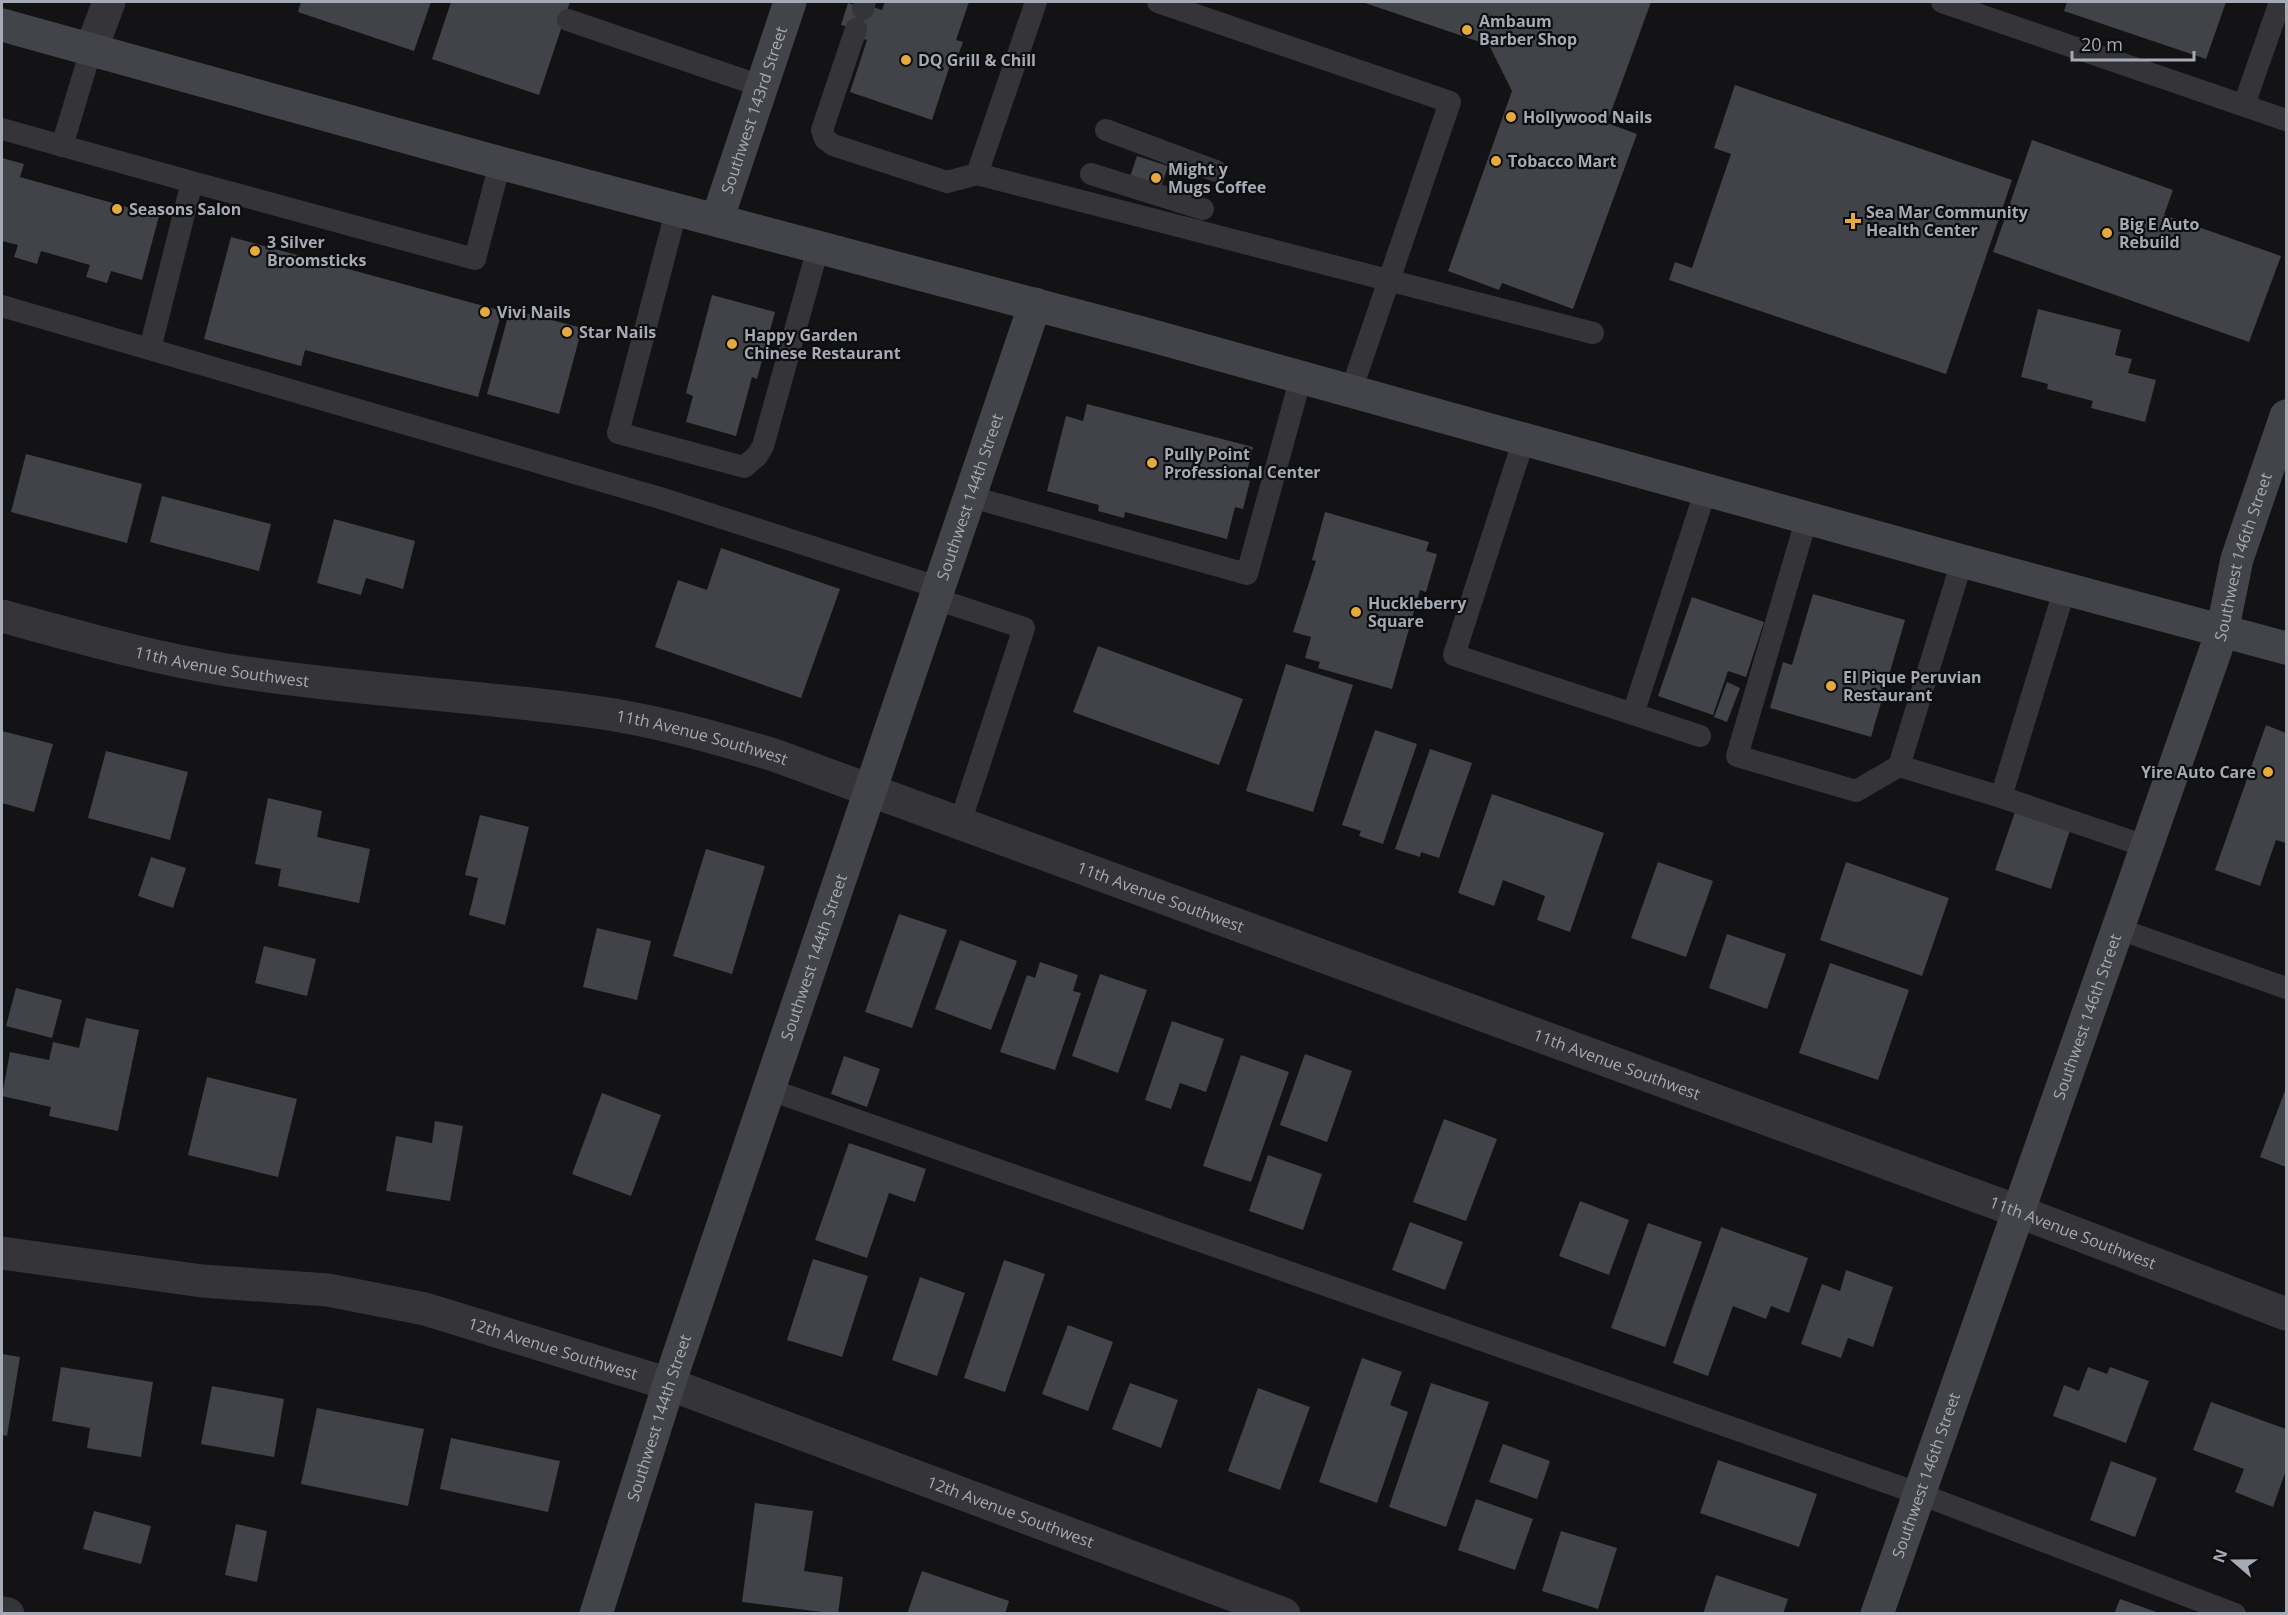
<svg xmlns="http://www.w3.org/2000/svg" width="2288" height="1615" viewBox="0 0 2288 1615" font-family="'Open Sans',sans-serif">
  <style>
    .building { fill: #424348 }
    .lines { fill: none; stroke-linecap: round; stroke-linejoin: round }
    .lane { stroke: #353539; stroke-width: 22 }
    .street { stroke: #353539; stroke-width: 33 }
    .secondary { stroke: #434449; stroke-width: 33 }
    .poi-dot { fill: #e4ab3c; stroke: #0e0e10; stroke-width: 2 }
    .labels { text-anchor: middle; stroke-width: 4.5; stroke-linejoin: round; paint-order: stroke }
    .poi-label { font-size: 16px; font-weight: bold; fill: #a6aab4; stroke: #0e0e10; text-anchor: start }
    .street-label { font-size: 16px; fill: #a6aab4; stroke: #0e0e10 }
  </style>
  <rect width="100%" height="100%" fill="#131315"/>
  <path class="building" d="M301 2H431L414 51 298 12Z
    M451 2H570L539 95 432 59Z
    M885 2H969L956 40 963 42 956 61 952 59 932 120 850 92 867 40 860 38 863 31 841 25 848 3 871 11 873 7 882 10Z
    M1362 2H1651L1607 123 1637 134 1573 309 1502 283 1499 290 1448 271 1512 91 1489 45Z
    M2067 2H2226L2206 59 2064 11Z
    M1735 85 2012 180 1946 374 1669 280 1675 262 1692 268 1731 154 1714 148Z
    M2032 140 2173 190 2164 215 2281 256 2249 342 1993 252Z
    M1137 156 1168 166 1161 187 1130 177Z
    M2 158 24 164 20 177 159 216 142 280 111 271 107 283 86 277 90 265 41 251 37 264 14 257 18 245 2 241Z
    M231 237 502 311 478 397 305 350 301 366 204 339Z
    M712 295 775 312 757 379 752 377 736 436 686 422 693 396 686 393Z
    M510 309 582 328 559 414 487 394Z
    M2038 309 2121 330 2115 355 2132 359 2128 373 2156 380 2145 422 2091 408 2093 401 2047 389 2048 384 2021 377Z
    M1087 404 1253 447 1245 479 1250 481 1243 509 1235 507 1227 539 1125 512 1124 518 1098 511 1099 505 1047 491 1066 416 1083 421Z
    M26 454 142 484 127 543 11 512Z
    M162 496 271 524 259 571 150 542Z
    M1325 512 1429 542 1426 551 1437 554 1426 592 1420 590 1392 689 1318 668 1320 662 1305 658 1311 637 1293 632 1316 561 1312 560Z
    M334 519 415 541 403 589 366 578 361 595 317 583Z
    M721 548 840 589 801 698 655 647 678 580 707 590Z
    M1813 594 1905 620 1871 737 1770 708 1783 662 1792 665Z
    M1692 597 1764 622 1746 677 1728 671 1713 715 1658 696Z
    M1098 646 1243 699 1219 765 1073 712Z
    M1286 664 1353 685 1313 812 1246 791Z
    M1727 682 1740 688 1727 722 1714 717Z
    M2266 725 2286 733V843L2276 840 2260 886 2215 870Z
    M1375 730 1417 744 1383 844 1359 836 1361 831 1342 825Z
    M2 731 53 744 34 812 2 803Z
    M1430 749 1472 763 1439 858 1421 852 1420 857 1395 849Z
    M106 751 188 772 170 840 88 818Z
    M1492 794 1604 833 1570 932 1537 920 1545 896 1503 880 1494 906 1458 893Z
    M268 798 322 811 317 837 370 849 359 903 278 886 281 869 255 864Z
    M2015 812 2070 830 2051 889 1995 870Z
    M480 815 529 827 505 925 469 915 478 878 465 875Z
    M706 849 765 866 732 974 673 956Z
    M151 857 186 868 173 908 138 896Z
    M1658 862 1713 881 1686 957 1631 938Z
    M1846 862 1949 898 1922 976 1820 940Z
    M899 914 947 930 912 1028 865 1012Z
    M597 928 651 941 637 1000 583 987Z
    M1727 934 1786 954 1767 1009 1709 988Z
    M960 940 1017 961 991 1030 935 1009Z
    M264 946 316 959 307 996 255 983Z
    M1040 962 1078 975 1073 991 1081 993 1055 1070 1000 1052 1027 975 1035 978Z
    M1830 963 1909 990 1878 1080 1799 1053Z
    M1100 974 1147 990 1118 1073 1072 1056Z
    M16 988 62 1000 52 1038 6 1026Z
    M86 1018 139 1030 118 1131 49 1116 51 1107 2 1096 10 1052 49 1060 53 1042 79 1048Z
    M1172 1021 1224 1039 1206 1092 1180 1083 1171 1109 1145 1100Z
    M1305 1054 1352 1071 1327 1142 1280 1125Z
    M1241 1055 1289 1072 1251 1182 1203 1166Z
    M844 1056 880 1069 867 1107 831 1094Z
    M207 1077 297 1099 278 1177 188 1155Z
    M2286 1088V1167L2260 1157Z
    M602 1093 661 1115 631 1196 572 1174Z
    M1444 1119 1497 1139 1466 1221 1413 1202Z
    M435 1121 463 1126 450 1201 386 1191 396 1136 432 1143Z
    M849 1143 926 1169 915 1202 889 1193 867 1258 815 1240Z
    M1268 1155 1322 1174 1303 1230 1249 1211Z
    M1580 1201 1629 1220 1609 1275 1559 1256Z
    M1410 1222 1463 1242 1445 1290 1392 1270Z
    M1648 1223 1702 1242 1665 1347 1611 1328Z
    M1721 1227 1808 1258 1789 1313 1771 1306 1766 1319 1733 1306 1708 1376 1673 1363Z
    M813 1259 868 1276 842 1357 787 1340Z
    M1004 1260 1045 1274 1005 1392 964 1378Z
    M1846 1270 1893 1287 1873 1347 1848 1338 1841 1358 1801 1344 1822 1284 1840 1291Z
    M920 1277 965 1293 937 1376 892 1360Z
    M1068 1325 1113 1342 1088 1411 1042 1394Z
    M2 1354 20 1357 7 1436 2 1435Z
    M1362 1358 1402 1372 1390 1405 1408 1412 1377 1503 1319 1482Z
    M61 1367 153 1382 141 1457 87 1448 90 1428 52 1421Z
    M2088 1367 2107 1374 2110 1367 2149 1381 2126 1443 2053 1416 2064 1385 2079 1391Z
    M1130 1383 1178 1400 1161 1448 1112 1429Z
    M1431 1383 1489 1402 1446 1527 1389 1507Z
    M212 1386 284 1399 274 1457 201 1444Z
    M1258 1388 1310 1407 1280 1490 1228 1471Z
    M2211 1402 2286 1429V1470L2273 1507 2235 1492 2244 1469 2193 1450Z
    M317 1408 424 1429 408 1506 301 1484Z
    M451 1438 560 1461 548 1512 440 1489Z
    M1503 1444 1550 1461 1537 1499 1489 1482Z
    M1718 1460 1817 1494 1799 1547 1700 1513Z
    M2111 1461 2157 1478 2135 1537 2090 1520Z
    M1476 1499 1533 1519 1515 1570 1458 1550Z
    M755 1503 813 1511 804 1571 843 1577 838 1614 742 1602Z
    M94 1511 151 1526 141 1564 83 1549Z
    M236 1524 267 1531 257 1582 225 1575Z
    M1561 1531 1617 1548 1598 1609 1542 1591Z
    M922 1571 1009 1601 1005 1614H907Z
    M1716 1575 1788 1599 1783 1614H1703Z
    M2120 1599 2159 1613V1614H2114Z"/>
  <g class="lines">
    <path class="lane" d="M1158 2 1450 102 1351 391
      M1942 2 2286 120
      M863 9 865 2
      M568 20 761 86
      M856 29 822 130 825 139 833 145 947 182 977 174 1593 333
      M2244 105 2280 2
      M2 129 192 182 150 349
      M1106 130 1216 171
      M62 146 91 50
      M977 174 1036 2
      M1091 174 1203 209
      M192 182 475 259 500 163
      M677 208 618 433 744 467 757 456 763 446 818 248
      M2 306 660 498 937 587
      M1524 439 1454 655 1700 736
      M968 496 1247 574 1301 377
      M1807 517 1737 756 1856 791 1899 766
      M1962 561 1899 766 2001 797 2065 588
      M933 598 1024 628 960 823
      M1633 714 1706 489
      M2001 797 2148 847
      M2119 929 2286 988
      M768 1089 1920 1494 2235 1614"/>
    <g class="street">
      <path d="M91 50 109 2"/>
      <path id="s1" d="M2 616C76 636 151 658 227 670 347 689 468 695 588 711 651 719 713 737 774 755L2020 1212 2286 1314"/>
      <path id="s2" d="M2 1253 202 1281 328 1290 425 1309 669 1384 1284 1614"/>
      <path d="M2 1613 8 1614"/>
    </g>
    <g class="secondary">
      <path d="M2 25 500 163 1142 333 1962 561 2286 648"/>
      <path id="s3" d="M717 220 790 2"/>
      <path id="s4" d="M596 1614 669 1384 1035 304"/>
      <path id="s5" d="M1877 1614 2222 632 2237 559 2286 416"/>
    </g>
  </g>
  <g class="poi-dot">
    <circle cx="1467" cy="30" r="6"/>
    <circle cx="906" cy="60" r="6"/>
    <circle cx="1511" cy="117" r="6"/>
    <circle cx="1496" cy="161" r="6"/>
    <circle cx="1156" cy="178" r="6"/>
    <circle cx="117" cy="209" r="6"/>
    <path d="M1850 212h6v6h6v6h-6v6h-6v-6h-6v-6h6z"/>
    <circle cx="2107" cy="233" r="6"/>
    <circle cx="255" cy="251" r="6"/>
    <circle cx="485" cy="312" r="6"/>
    <circle cx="567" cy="332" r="6"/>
    <circle cx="732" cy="344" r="6"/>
    <circle cx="1152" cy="463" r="6"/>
    <circle cx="1356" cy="612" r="6"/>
    <circle cx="1831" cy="686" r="6"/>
    <circle cx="2268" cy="772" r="6"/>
  </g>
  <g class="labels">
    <g class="poi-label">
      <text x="1479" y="27">Ambaum<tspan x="1479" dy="18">Barber Shop</tspan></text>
      <text x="918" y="66">DQ Grill &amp; Chill</text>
      <text x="1523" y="123">Hollywood Nails</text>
      <text x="1508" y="167">Tobacco Mart</text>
      <text x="1168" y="175">Might y<tspan x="1168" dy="18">Mugs Coffee</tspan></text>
      <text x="129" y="215">Seasons Salon</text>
      <text x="1866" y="218">Sea Mar Community<tspan x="1866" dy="18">Health Center</tspan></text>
      <text x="2119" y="230">Big E Auto<tspan x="2119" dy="18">Rebuild</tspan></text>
      <text x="267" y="248">3 Silver<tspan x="267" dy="18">Broomsticks</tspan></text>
      <text x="497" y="318">Vivi Nails</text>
      <text x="579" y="338">Star Nails</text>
      <text x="744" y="341">Happy Garden<tspan x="744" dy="18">Chinese Restaurant</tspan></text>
      <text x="1164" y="460">Pully Point<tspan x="1164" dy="18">Professional Center</tspan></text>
      <text x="1368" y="609">Huckleberry<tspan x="1368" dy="18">Square</tspan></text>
      <text x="1843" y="683">El Pique Peruvian<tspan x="1843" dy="18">Restaurant</tspan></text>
      <text x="2256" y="778" text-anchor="end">Yire Auto Care</text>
    </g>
    <g class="street-label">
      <text dy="6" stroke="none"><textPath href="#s3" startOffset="116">Southwest 143rd Street</textPath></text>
      <text dy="6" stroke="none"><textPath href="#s4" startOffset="1178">Southwest 144th Street</textPath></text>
      <text dy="6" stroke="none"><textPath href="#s5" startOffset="1119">Southwest 146th Street</textPath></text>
      <text dy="6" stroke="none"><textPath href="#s1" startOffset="226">11th Avenue Southwest</textPath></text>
      <text dy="6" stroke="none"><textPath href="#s1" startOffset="712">11th Avenue Southwest</textPath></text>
      <text dy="6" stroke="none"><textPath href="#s1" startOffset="1198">11th Avenue Southwest</textPath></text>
      <text dy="6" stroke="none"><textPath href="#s4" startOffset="692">Southwest 144th Street</textPath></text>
      <text dy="6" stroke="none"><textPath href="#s5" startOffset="633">Southwest 146th Street</textPath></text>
      <text dy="6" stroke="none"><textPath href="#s1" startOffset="1684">11th Avenue Southwest</textPath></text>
      <text dy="6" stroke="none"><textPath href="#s1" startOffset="2170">11th Avenue Southwest</textPath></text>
      <text dy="6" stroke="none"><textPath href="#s2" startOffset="561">12th Avenue Southwest</textPath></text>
      <text dy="6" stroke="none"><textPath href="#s4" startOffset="206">Southwest 144th Street</textPath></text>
      <text dy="6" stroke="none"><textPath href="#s5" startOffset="147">Southwest 146th Street</textPath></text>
      <text dy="6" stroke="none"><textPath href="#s2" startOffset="1047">12th Avenue Southwest</textPath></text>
    </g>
  </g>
  <rect width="2288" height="1615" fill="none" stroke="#a6aab4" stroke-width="6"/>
  <g transform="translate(2234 1561) rotate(290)" stroke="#0e0e10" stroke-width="4.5" paint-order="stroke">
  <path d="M0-4.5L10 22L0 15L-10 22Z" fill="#a6aab4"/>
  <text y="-9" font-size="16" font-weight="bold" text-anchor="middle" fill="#a6aab4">N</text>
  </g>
  <path d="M2072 51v9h122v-9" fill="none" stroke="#a6aab4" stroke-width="3"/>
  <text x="2081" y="51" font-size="18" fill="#a6aab4" stroke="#0e0e10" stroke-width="4.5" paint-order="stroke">20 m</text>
</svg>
